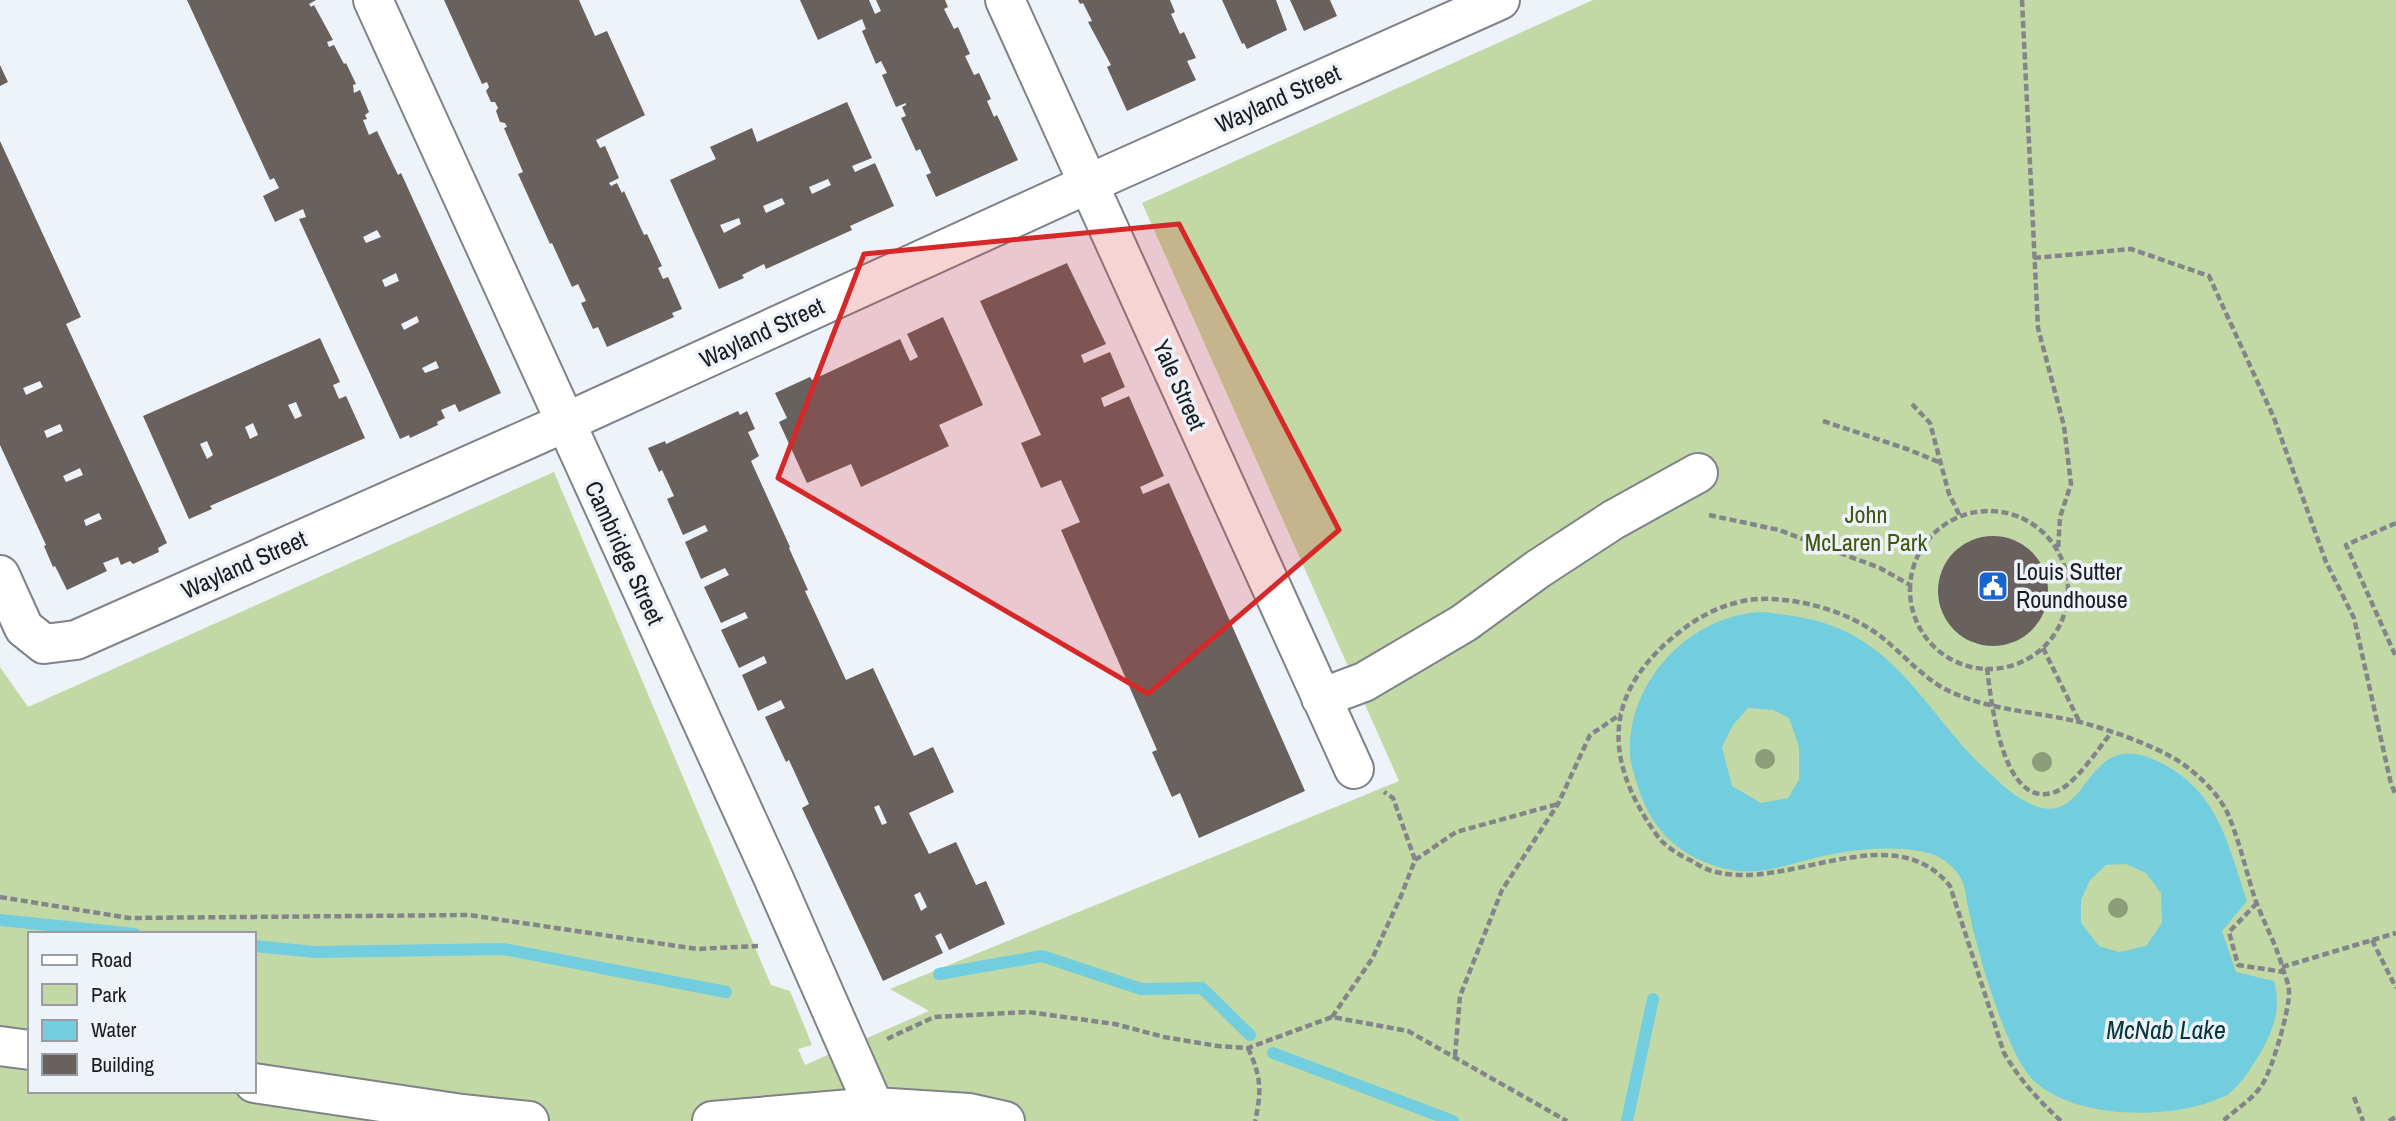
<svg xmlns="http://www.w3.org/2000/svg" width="2396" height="1121" viewBox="0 0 2396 1121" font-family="'Archivo Narrow',sans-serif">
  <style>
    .green { fill: #c2d9a5; fill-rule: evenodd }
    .water { fill: #72cedf; fill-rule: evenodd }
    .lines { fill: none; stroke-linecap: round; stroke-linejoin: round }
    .stream { stroke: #72cedf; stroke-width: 12 }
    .building { fill: #68615e; fill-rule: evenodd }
    .minor-casing { stroke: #7f8389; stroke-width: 42 }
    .path { stroke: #83858a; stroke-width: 4.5; stroke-dasharray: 7 3.5; stroke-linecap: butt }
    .minor { stroke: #fff; stroke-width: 38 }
    .tree { fill: #8d9c79 }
    .marked { fill: #d62828; fill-opacity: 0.2; stroke: #d62828; stroke-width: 5; stroke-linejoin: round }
    .labels { text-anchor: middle; stroke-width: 7; stroke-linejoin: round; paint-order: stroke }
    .street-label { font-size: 24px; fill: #1b1c1f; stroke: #eef2f9 }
    .park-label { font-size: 24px; fill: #3e5611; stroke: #eef2f9 }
    .poi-label { font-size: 24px; fill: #1b1c1f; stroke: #eef2f9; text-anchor: start }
    .water-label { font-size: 26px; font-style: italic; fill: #08363e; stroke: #eef2f9 }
  </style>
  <rect width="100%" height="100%" fill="#eef2f9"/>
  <path class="green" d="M1593 0H2396V1121H0V667L28 707 554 472 771 985 790 991 812 1045 798 1049 805 1065 929 1011 890 989 1399 781 1142 203ZM30 934H254V1091H30Z"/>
  <path class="water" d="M1763 612C1785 615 1809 617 1830 625 1900 650 1930 715 1980 764 1996 779 2014 798 2035 806 2097 828 2081 708 2178 773 2221 803 2231 854 2247 901L2222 931 2236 972 2274 981C2281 1006 2275 1026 2263 1048 2254 1064 2242 1084 2227 1095 2176 1121 2072 1121 2031 1078 2010 1053 1994 1001 1984 970 1979 951 1973 932 1969 912 1967 903 1966 892 1963 883 1960 874 1952 866 1945 861 1933 852 1919 851 1905 849 1877 847 1850 850 1823 856 1779 866 1753 881 1707 863 1672 850 1649 823 1638 787 1634 774 1629 760 1630 747 1631 677 1693 614 1763 612ZM1748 708 1773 710 1789 718 1799 747V780L1788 798 1761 803 1732 786 1722 747 1733 725ZM2126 864 2146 873 2161 893 2162 923 2146 946 2119 952 2099 946 2081 923V900L2090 880 2106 865Z"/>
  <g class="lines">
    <path class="stream" d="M0 920 135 934
      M254 946 315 952 503 949 726 992
      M939 974 1042 956 1141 989 1202 988 1250 1035
      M1273 1053 1453 1121
      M1627 1121 1653 999"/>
  </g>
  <path class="building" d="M187 0H316L309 4 311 7 314 5 333 40 327 42 329 47 334 45 344 64 346 63 356 84 353 85 354 93 360 90 369 112 365 115 367 119 363 120 369 135 377 131 398 175 401 173 501 393 459 412 455 404 441 410 445 418 437 422 438 425 410 438 409 435 400 439 299 219 306 217 303 209 275 222 263 196 279 188 274 178 270 180ZM377 230 381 237 366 243 363 237ZM396 273 399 281 385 287 382 280ZM417 316 419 322 404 330 401 324ZM436 361 439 368 425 373 422 368Z
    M444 0H579L595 36 607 31 645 115 596 140 600 148 605 146 619 178 609 183 611 186 617 183 622 193 624 191 644 235 647 234 662 266 658 268 663 279 668 277 682 309 672 313 674 317 607 347 598 327 593 329 581 303 586 301 578 284 572 287 552 243 550 244 518 174 523 172 504 128 507 127 505 123 500 122 496 111 498 108 495 102H491L486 91 489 87 487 82 482 84Z
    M800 0H869L875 14 881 11 876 0H945L948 7 944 9 954 29 958 27 970 54 965 56 974 75 979 73 991 99 987 101 994 117 997 115 1018 160 936 197 926 175 931 173 920 149 916 151 901 118 906 116 902 107 906 105V103L896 107 882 75 887 73 881 61 876 64 862 31 866 29 862 19 818 40Z
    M1078 0H1170L1175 12 1171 14 1180 34 1184 32 1196 58 1187 61 1196 80 1127 111 1107 67 1111 65 1088 22 1092 21 1083 3 1080 4Z
    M1222 0H1276L1287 30 1247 49 1244 43 1242 44Z
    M1290 0H1330L1337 16 1304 31Z
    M0 65 8 82 0 86Z
    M847 102 872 158 852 166 855 172 875 163 894 206 850 226 852 230 766 269 764 264 742 275 744 278 719 289 670 180 716 159 710 147 752 128 757 142ZM828 179 831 185 812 194 809 187ZM782 198 785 204 766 213 763 206ZM739 218 741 224 724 233 720 225Z
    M0 141 81 317 66 324 167 543 158 548 159 552 133 564 130 561 121 565 118 557 103 563 107 571 67 590 55 566 53 567 44 546 46 545 0 445ZM40 381 43 387 26 395 23 388ZM60 424 63 431 47 438 44 431ZM80 468 83 475 66 482 63 476ZM99 513 102 519 86 526 84 520Z
    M1067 263 1106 344 1081 355 1084 363 1110 352 1125 387 1101 398 1104 407 1129 396 1164 476 1140 487 1143 494 1169 483 1305 791 1199 838 1180 793 1172 797 1152 752 1157 750 1061 530 1080 522 1061 480 1041 488 1021 443 1041 435 980 301Z
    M943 317 983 405 939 425 949 446 861 487 851 464 807 483 779 422 787 418 775 393 810 377 812 380 900 339 910 361 918 357 907 334Z
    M320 338 340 382 333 385 339 399 346 396 365 438 210 506 212 509 189 519 143 416ZM296 402 302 416 295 419 288 405ZM253 423 258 435 250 439 245 427ZM207 441 213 455 207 459 200 444Z
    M738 411 740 415 747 411 755 429 748 432 759 456 751 461 790 547 789 548 808 590 805 591 846 680 873 668 914 756 933 747 954 792 909 813 929 854 956 842 976 885 986 881 1005 924 949 950 941 933 935 936 943 953 883 981 802 808 809 804 789 760 786 762 765 717 785 708 781 700 758 711 742 675 767 663 764 656 739 668 721 630 748 618 745 612 721 623 704 587 729 575 725 568 701 579 685 542 708 531 705 525 683 535 667 499 674 496 662 470 659 472 648 448 665 441 666 444ZM879 805 887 823 882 825 874 807ZM920 892 927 907 921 911 914 895Z
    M1938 591a55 55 0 1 1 110 0a55 55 0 1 1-110 0Z"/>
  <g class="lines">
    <g class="minor-casing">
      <path id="minor" d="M373 0 773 877 874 1107
        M1005 0 1354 769
        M0 575 24 628 44 644 76 640 564 423 1088 184 1500 0
        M1321 698 1364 682 1464 623 1538 569 1613 520 1698 473
        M0 1046 30 1050
        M254 1083 462 1114 529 1121
        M712 1121 874 1107 969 1113 1005 1121"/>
    </g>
    <path class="path" d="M2022 0 2038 328 2064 426 2071 484 2060 517 2058 551
      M2034 258 2131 249 2209 276 2274 418 2326 562 2354 618 2391 784 2396 795
      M1912 404 1930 423 1949 494 1960 516
      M1823 421 1907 449 1941 463
      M1910 590a79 79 0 1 1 158 0a79 79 0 1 1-158 0Z
      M1709 515 1779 530 1880 568 1910 585
      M2396 523 2346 545 2396 657
      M2043 648 2079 721
      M1987 668C1991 700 2002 811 2055 792 2075 785 2098 749 2111 733
      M1415 860 1456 832 1558 804
      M0 897 129 918 469 915 697 949 758 946
      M2257 903 2229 932 2238 965 2284 972
      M2372 940 2396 988
      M2282 967 2396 933
      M1332 1017 1372 959 1401 896 1415 860 1393 798 1384 792
      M887 1039 934 1017 1028 1012 1115 1024 1164 1037 1218 1046 1248 1048 1332 1017 1408 1031 1567 1121
      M1248 1048C1261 1076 1262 1091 1255 1121
      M1455 1056 1460 996 1502 890 1558 804 1590 735 1621 714
      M2354 1097 2363 1121
      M2061 1121C2038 1100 2020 1080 2004 1053L1950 886C1892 814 1787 893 1712 871 1705 869 1698 865 1692 861 1679 855 1664 846 1656 834 1601 756 1604 690 1682 630 1708 610 1739 597 1773 599 1809 601 1849 613 1879 635 1901 652 1919 674 1943 688 1984 710 2032 711 2075 721 2102 727 2144 742 2168 755 2190 766 2216 790 2227 812 2239 839 2246 871 2255 899 2264 923 2276 944 2283 969 2285 976 2289 984 2289 991 2290 1009 2272 1070 2262 1085 2253 1099 2235 1110 2223 1121
      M2389 1121 2396 1117"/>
    <use href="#minor" class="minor"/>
  </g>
  <g class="tree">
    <circle cx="1765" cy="759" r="10"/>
    <circle cx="2042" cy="762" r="10"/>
    <circle cx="2118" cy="908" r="10"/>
  </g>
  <path class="marked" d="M1179 224 1339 530 1148 694 778 478 864 254Z"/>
  <defs>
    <g id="civic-square" transform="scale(1.575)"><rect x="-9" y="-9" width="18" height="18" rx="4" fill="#1865cf" stroke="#eef2f9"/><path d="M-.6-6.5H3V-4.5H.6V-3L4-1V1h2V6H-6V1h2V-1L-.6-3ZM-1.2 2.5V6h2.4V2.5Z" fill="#fff"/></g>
  </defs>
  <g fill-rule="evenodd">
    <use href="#civic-square" x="1993" y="586"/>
  </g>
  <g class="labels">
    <g class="street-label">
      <text transform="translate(1278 99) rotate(-24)" y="8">Wayland Street</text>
      <text transform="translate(762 333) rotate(-25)" y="8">Wayland Street</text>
      <text transform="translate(1179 385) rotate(66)" y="8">Yale Street</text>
      <text transform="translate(624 553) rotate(65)" y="8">Cambridge Street</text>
      <text transform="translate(244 565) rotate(-24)" y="8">Wayland Street</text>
    </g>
    <g class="park-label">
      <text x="1866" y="523">John<tspan x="1866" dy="28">McLaren Park</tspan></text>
    </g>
    <g class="poi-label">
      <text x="2016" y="580">Louis Sutter<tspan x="2016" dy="28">Roundhouse</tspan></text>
    </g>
    <g class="water-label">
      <text x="2166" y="1039">McNab Lake</text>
    </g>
  </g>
  <rect x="28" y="932" width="228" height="161" fill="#eef2f9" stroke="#9a9ca2" stroke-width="2"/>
  <rect x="42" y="955" width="35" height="10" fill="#ffffff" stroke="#9a9ca2" stroke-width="2"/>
  <text x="91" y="967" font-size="21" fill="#1b1c1f">Road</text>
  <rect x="42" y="984" width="35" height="21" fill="#c2d9a5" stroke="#9a9ca2" stroke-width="2"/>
  <text x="91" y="1002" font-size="21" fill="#1b1c1f">Park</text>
  <rect x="42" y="1020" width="35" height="21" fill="#72cedf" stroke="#9a9ca2" stroke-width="2"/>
  <text x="91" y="1037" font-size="21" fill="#1b1c1f">Water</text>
  <rect x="42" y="1054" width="35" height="21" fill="#68615e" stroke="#9a9ca2" stroke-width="2"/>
  <text x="91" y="1072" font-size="21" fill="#1b1c1f">Building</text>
</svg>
